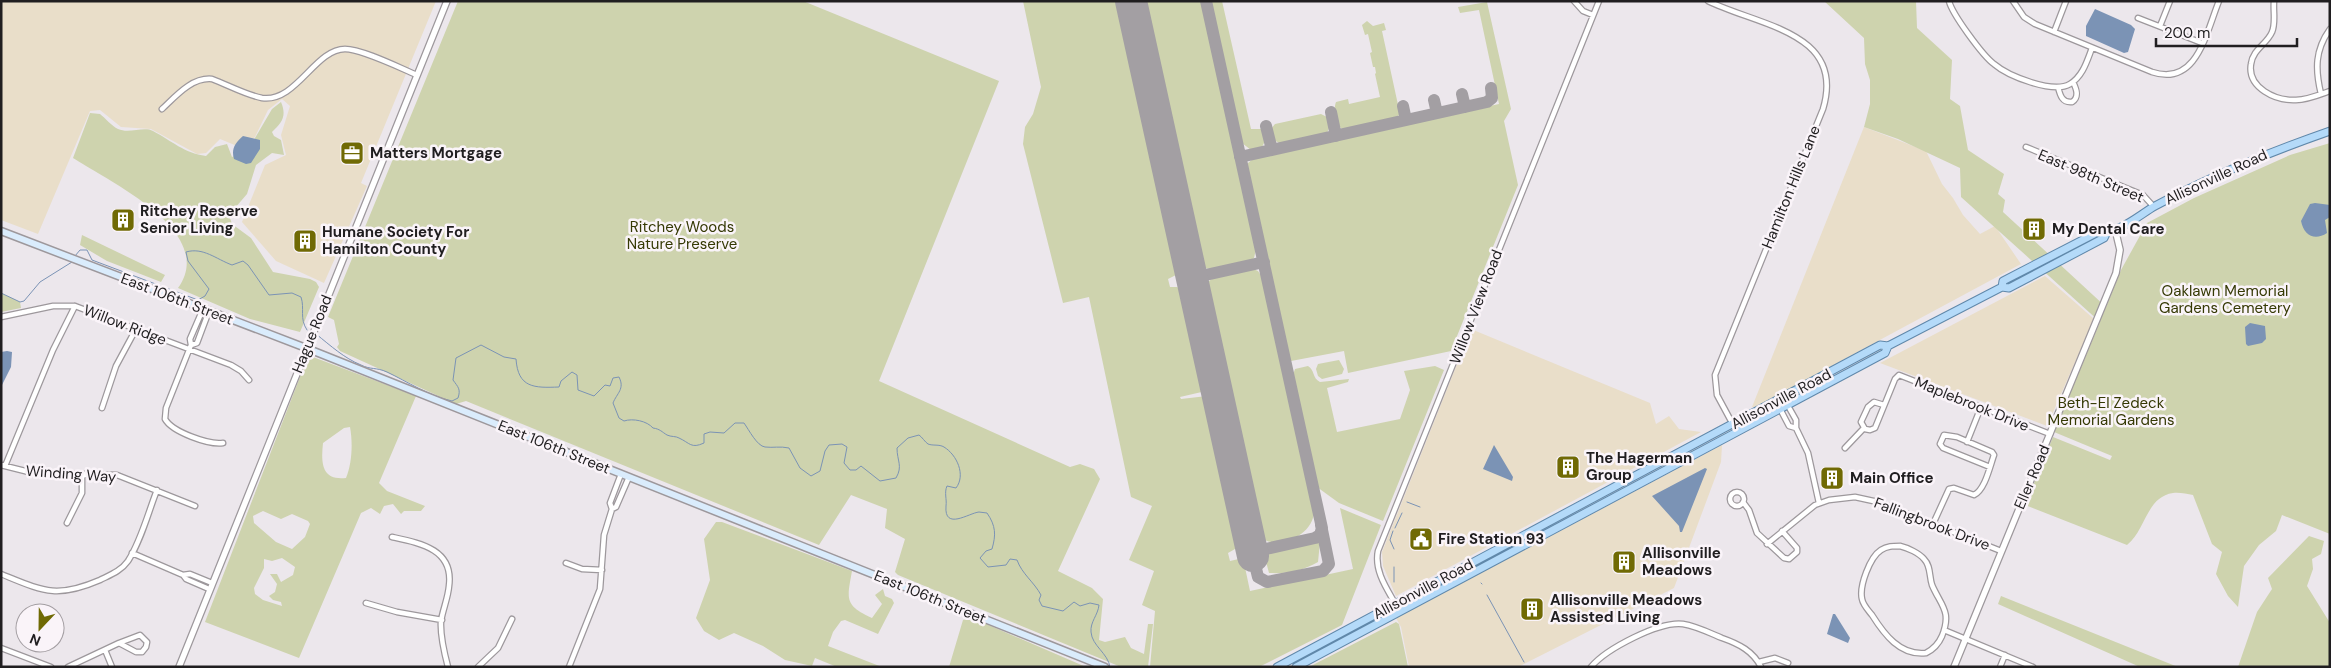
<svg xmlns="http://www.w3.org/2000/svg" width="2331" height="668" viewBox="0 0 2331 668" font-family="'DM Sans',sans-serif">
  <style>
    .commercial { fill: #e9dec9 }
    .green { fill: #ced3ae; fill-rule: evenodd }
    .water { fill: #7b93b5 }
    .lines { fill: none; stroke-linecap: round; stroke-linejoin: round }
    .stream { stroke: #7b93b5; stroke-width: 1 }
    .taxiway { stroke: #a39fa3; stroke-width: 12 }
    .runway { stroke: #a39fa3; stroke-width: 32 }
    .minor-casing { stroke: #9d989c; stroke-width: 7 }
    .tertiary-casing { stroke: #9d989c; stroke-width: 8 }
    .secondary-casing { stroke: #9d989c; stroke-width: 9 }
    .primary-casing { stroke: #6088aa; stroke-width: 9 }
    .minor { stroke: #fff; stroke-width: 4.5 }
    .tertiary { stroke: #fff; stroke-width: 5.5 }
    .secondary { stroke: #daecfc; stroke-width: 6 }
    .primary { stroke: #b4daf9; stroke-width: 7 }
    .labels { text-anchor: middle; stroke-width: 5; stroke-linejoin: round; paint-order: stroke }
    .poi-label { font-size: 15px; font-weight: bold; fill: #201e20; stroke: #faf4f9; text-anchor: start }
    .street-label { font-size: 15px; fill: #201e20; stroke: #faf4f9 }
    .park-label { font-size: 15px; fill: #353904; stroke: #faf4f9 }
  </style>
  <rect width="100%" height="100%" fill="#ece7ec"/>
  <path class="commercial" d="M1 1H436L361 183 367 186 324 283 276 261 242 222 265 165 286 155 281 135 290 106 282 99 268 110 255 137 242 148 220 139 206 153 197 154 151 129 121 127 100 110 90 111 38 234 1 220Z
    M1864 127 1926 151 1942 184 1953 198 1963 215 1980 234 1995 226 2021 264 1755 407H1752Z
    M2045 276 2094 319 2047 426 1880 363Z
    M1471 329 1650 403 1656 424 1669 416 1679 429 1701 432 1396 596 1383 566 1382 552Z
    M1722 445 1721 462 1674 588 1518 667H1409L1401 627 1396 618Z"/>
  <path class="green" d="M458 1H803L999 81 879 381 1070 467 1080 464 1094 469 1100 479 1058 571 1092 588 1103 599 1099 640 1105 642 1125 637 1131 648 1144 654 1148 624H1153L1148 667H1121L898 575 895 572 905 539 885 528 887 509 851 495 819 545 466 401 456 404 340 351 337 347 339 344 334 320 328 317Z
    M1023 1H1120L1179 268 1176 275 1168 279 1170 287H1177L1184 292 1206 391 1180 397 1181 399 1207 396 1239 542 1235 549 1228 553 1230 561 1243 558 1250 591 1353 569 1340 508 1381 525 1342 625 1259 667H1150L1155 611 1142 605 1154 571 1129 560 1152 506 1131 497 1089 297 1063 303 1023 144 1025 127 1033 114 1041 87Z
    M1143 1H1202L1256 249 1254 258 1250 261 1210 269 1205 268 1200 262Z
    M1210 1H1222L1251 129H1262L1265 141 1262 147 1251 150 1242 143Z
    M1824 1H1916L1917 28 1952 60 1950 99 1960 106 1968 150 2004 174 1998 194 2005 200 2003 212 2106 307 2121 270 2147 223 2194 198 2290 155 2330 143V534L2282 515 2276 531 2259 545 2244 566 2238 607 2228 596 2216 574 2222 552 2212 544 2193 495C2187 494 2179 492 2173 493 2146 497 2146 530 2127 545L2025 505 2053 437 2110 460 2112 456 2054 432 2100 322 1961 197 1960 168 1898 139 1864 127 1870 104V80L1865 64 1864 38Z
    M1487 2 1511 109 1504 121 1518 185 1451 351 1348 373 1344 351 1291 361 1289 358 1247 168 1248 163 1254 158 1499 104 1479 10 1460 13 1458 7Z
    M1367 21 1373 26 1384 23 1386 30 1382 31 1400 114 1397 117 1342 129C1336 124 1333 109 1336 102L1348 99 1349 104 1380 97 1375 74 1376 73 1375 67H1373L1370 53 1372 52 1368 34 1365 35 1362 25Z
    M281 102C287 116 282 123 272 132L274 136 281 140 284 155 272 153 256 165 247 194 229 215 232 224 251 238 273 272 310 279 316 282 319 287 300 332 250 319 178 288C218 232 110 182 73 158L90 113 100 114C105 118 112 126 118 129 129 134 144 126 153 131 172 141 184 153 206 156L215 147 227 144 232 157 248 150 272 109Z
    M1321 114 1327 117 1329 128 1327 133 1279 143 1274 140 1271 129 1275 124Z
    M82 235 165 275 161 282 107 261 80 245Z
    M1253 269 1258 271 1262 277 1314 511C1314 537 1273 552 1260 536L1205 289 1208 282 1213 278Z
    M1 293 20 302 21 308 1 312Z
    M313 357 416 396 379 483 387 491 425 506 421 511H404L401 514 393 504 384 506 380 514 371 508 361 513 299 658 205 622 305 364 309 358ZM350 427C353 443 352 464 346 478 321 481 321 462 323 443L344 428ZM263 511 281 519 292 514 308 521 310 524 305 537 292 549 276 542 254 523 253 516ZM282 558 295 567 293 575 281 582 277 574H270L277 584 275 592 269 596 273 600 281 602 282 606 263 600 255 594 254 588 264 568V559L272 561Z
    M1339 360 1344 369 1342 374 1322 379 1318 376 1316 369 1318 364Z
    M1308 366C1315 370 1312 378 1320 382L1349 379 1348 382 1327 388 1337 432 1400 419 1410 390 1404 371 1435 366 1444 370 1383 521 1339 503 1317 487 1293 375 1295 369Z
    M716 522H722L852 571C847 599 844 605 872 618L882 604 875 595 883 589 885 596 892 599 894 603 878 634 845 620 841 621 833 632 828 646 882 667H837L815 658 812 666 785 660 763 646 734 633 719 640 704 631 696 618 710 580 704 539Z
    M2309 536 2324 541 2321 554 2312 559 2313 569 2307 586 2330 623V667H2238L2257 612 2272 589 2268 578Z
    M1320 542 1318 562C1302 571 1288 574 1269 573L1264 554Z
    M2001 596 2178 667H2140L1998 604Z
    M970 617 1086 667H949L963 620Z
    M1396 622 1399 624 1408 667H1309Z"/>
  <path class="water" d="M2095 9 2131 25 2135 29 2128 52 2124 53 2086 36V26Z
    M243 136 260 140V149L251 163 246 164 234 159C231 149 235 143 243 136Z
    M2315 203 2330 205V217L2325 220 2327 233C2315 241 2304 236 2301 221L2310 204Z
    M2250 323 2265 326 2266 339 2262 343 2248 346 2246 344 2245 327Z
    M7 351 12 352 11 367 1 387V352Z
    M1494 445 1513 477 1512 481 1483 469Z
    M1705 468 1707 469 1682 532H1680L1679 526 1652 496Z
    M1833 614H1835L1850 638 1848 643 1827 634Z"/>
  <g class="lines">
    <path class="stream" d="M75 256 80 250H87L92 260 198 300 205 296 209 289 188 261 186 252C203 247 216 259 232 265L243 261 248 265 269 295 292 293 301 297C305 309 299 318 307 330
      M1 293 20 302 24 301 40 282 72 262
      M316 334C331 346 344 358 361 365 371 370 376 367 387 372 408 382 429 396 452 401L458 398C461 389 458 387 453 380L456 358 481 345 504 357 516 359C518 388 534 388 559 387L561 381 572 372 577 375 578 390 594 396 605 385 610 386 613 378 619 377C625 389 617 393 613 403L619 418 624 421C633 418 647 421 653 428 660 429 662 432 667 435 671 437 676 436 679 438 690 443 691 449 704 443V434L710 432 724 433 735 423H744C749 430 757 446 765 447 773 448 780 446 789 448L800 468 811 476 820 471 825 451 829 445 842 444 847 447 844 463 850 470H856L861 466 880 481 896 478C903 466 897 461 897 448L908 438 919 435C922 437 925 442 928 444 933 446 939 444 944 447 957 455 966 475 956 488L947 486C944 493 947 499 946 506 944 531 969 513 979 512 982 512 984 513 987 513 996 526 996 535 992 549L986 551 980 558 988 567 1006 565 1010 559 1017 560C1022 574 1034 582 1041 595L1039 600 1042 606 1063 611 1074 602 1080 606 1090 603 1099 605C1098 615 1090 622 1091 632 1092 646 1108 653 1110 667
      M1407 502 1420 507
      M1395 528 1402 513
      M1393 531 1390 540 1394 549
      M1394 582V567
      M1481 583 1482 584
      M1487 595 1524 662"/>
    <path class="taxiway" d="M1206 1 1322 528 1320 535 1315 538 1252 552
      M1462 94 1465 107
      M1434 100 1437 113
      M1403 106 1406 120
      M1331 112 1336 136
      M1266 126 1272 150
      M1240 157 1487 102 1492 98 1491 88
      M1192 278 1264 262
      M1253 556 1258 577 1267 582 1323 571 1329 564 1321 525"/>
    <path class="runway" d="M1131 1 1253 556"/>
    <g class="minor-casing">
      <path id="minor" d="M1574 1 1583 11 1593 15
        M1708 1C1759 26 1846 32 1823 109L1715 375 1717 395 1737 432
        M1949 1C1952 14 1983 56 1994 64 2008 76 2053 94 2070 84 2083 76 2087 61 2092 48
        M2013 1 2024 17 2035 24 2152 72C2197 87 2206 33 2219 1
        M2274 1C2273 11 2276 23 2272 32 2267 44 2253 49 2251 64 2247 88 2276 101 2296 100 2307 100 2319 95 2330 91
        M2138 18 2202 43
        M2160 26 2170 1
        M2054 32 2066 1
        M2058 87C2060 95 2062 103 2072 102 2080 97 2076 88 2073 82
        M2321 94C2315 69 2315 50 2330 29
        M162 109C176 96 192 77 212 79 228 85 246 95 262 98 296 103 315 49 345 49 362 49 400 68 417 75
        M2026 147 2143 195 2154 207
        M203 309 190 339 191 345 197 343 209 311
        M1 317 53 306H75L231 365 241 371 249 380
        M191 345 166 408 165 419C172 432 209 445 223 443
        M1783 397 1796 420V428L1808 453 1819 503
        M1776 401 1789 426 1796 428
        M1884 405 1874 402 1868 407 1861 422 1865 429 1870 430 1875 428 1895 379 1899 375 2050 434
        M102 408 116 366 136 329
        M1967 442 1981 407
        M1845 448 1864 428
        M1 465 29 472 117 475 195 506
        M5 466 53 350 75 306
        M621 474 610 503 612 509 616 507 629 477
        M1730 499a7 7 0 1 1 14 0a7 7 0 1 1-14 0Z
        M1743 502 1749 510 1757 533 1784 558 1789 559 1797 552V548L1782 531
        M67 523 82 493V474
        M1933 524 1949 489 1954 488 1974 495C1985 490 1990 466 1994 455L1992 452 1957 437 1944 435 1940 444 1943 448 1990 467
        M392 537C420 543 454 549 449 586 448 598 443 609 441 621 440 636 444 652 448 667
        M1767 544 1815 505 1829 500 1855 497 1878 502 2001 551
        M1900 546C1908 548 1919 553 1924 559 1931 566 1929 576 1932 585 1941 606 1952 611 1942 636 1939 643 1934 649 1926 653 1900 656 1884 634 1872 615 1868 610 1863 605 1862 599 1859 586 1870 557 1881 550 1887 546 1893 546 1900 546Z
        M132 553 183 575
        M566 563 582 569 602 570
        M1 574C43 591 56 599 100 580 110 575 121 571 128 561 141 541 148 513 157 490
        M209 589 186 579 183 575 190 574 212 583
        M366 603 397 612 442 620
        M1396 605C1387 589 1374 571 1378 551L1599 1
        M1944 630 2033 667
        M140 635 147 642 146 647 142 652H136L119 643Z
        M1 648 51 667
        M105 650 112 667
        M1759 662 1775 658 1788 663
        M68 667 119 643
        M478 667 498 648 512 619
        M569 667 600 589 604 535 612 509
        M1591 667C1606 649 1659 621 1683 624 1696 626 1710 633 1722 638 1739 644 1753 651 1761 667
        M2000 667 2005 655"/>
    </g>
    <g class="tertiary-casing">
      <path id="tertiary" d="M179 667 447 1
        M1954 667 2116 273 2120 250 2115 229"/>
    </g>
    <g class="secondary-casing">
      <path id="secondary" d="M1 231 306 348 1105 667"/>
    </g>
    <g class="primary-casing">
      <path id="primary" d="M2002 287 2003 281 2100 231C2119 234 2139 215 2155 206 2211 176 2270 152 2330 131
        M1277 667 1880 345 1888 346 2002 287 2009 288 2104 238 2107 232
        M1296 667 1885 353 1888 346"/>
    </g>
    <use href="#minor" class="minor"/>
    <use href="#tertiary" class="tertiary"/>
    <use href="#secondary" class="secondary"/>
    <use href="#primary" class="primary"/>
  </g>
  <defs>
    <g id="office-square" transform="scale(1.25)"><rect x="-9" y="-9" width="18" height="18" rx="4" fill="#706a04" stroke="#faf4f9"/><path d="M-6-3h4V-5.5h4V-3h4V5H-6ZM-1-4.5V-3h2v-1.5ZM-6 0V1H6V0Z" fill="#fff"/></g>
    <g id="building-square" transform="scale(1.25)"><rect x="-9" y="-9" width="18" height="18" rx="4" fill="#706a04" stroke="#faf4f9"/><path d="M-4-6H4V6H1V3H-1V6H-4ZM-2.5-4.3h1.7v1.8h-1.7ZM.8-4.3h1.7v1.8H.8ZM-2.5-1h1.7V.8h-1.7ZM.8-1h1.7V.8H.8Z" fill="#fff"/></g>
    <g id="civic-square" transform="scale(1.25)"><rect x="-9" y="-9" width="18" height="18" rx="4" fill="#706a04" stroke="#faf4f9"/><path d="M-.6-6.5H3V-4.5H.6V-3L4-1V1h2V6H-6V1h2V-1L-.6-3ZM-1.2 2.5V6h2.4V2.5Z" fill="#fff"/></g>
  </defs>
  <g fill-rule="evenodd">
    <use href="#office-square" x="352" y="153"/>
    <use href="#building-square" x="123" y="220"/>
    <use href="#building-square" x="2034" y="229"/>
    <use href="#building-square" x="305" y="241"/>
    <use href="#building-square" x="1568" y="467"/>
    <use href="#building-square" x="1832" y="478"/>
    <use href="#civic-square" x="1421" y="539"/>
    <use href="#building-square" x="1624" y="562"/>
    <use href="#building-square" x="1532" y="609"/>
  </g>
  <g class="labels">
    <g class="poi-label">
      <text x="370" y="158">Matters Mortgage</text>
      <text x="140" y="216">Ritchey Reserve<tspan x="140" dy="17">Senior Living</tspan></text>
      <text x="2052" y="234">My Dental Care</text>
      <text x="322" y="237">Humane Society For<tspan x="322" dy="17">Hamilton County</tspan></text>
      <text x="1586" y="463">The Hagerman<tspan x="1586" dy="17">Group</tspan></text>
      <text x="1850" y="483">Main Office</text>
      <text x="1438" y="544">Fire Station 93</text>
      <text x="1642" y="558">Allisonville<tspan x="1642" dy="17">Meadows</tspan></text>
      <text x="1550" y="605">Allisonville Meadows<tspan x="1550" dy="17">Assisted Living</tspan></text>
    </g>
    <g class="street-label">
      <text transform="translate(2091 176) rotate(23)" y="5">East 98th Street</text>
      <text transform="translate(2216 177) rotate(-25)" y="5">Allisonville Road</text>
      <text transform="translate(1791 187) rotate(-68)" y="5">Hamilton Hills Lane</text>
      <text transform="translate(177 299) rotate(21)" y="5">East 106th Street</text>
      <text transform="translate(1476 307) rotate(-69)" y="5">Willow View Road</text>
      <text transform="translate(125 325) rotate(21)" y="5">Willow Ridge</text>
      <text transform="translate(312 334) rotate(-68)" y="5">Hague Road</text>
      <text transform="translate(1781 399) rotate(-28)" y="5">Allisonville Road</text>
      <text transform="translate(1972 404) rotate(22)" y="5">Maplebrook Drive</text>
      <text transform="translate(554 447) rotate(22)" y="5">East 106th Street</text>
      <text transform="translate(71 474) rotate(4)" y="5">Winding Way</text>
      <text transform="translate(2032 477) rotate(-67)" y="5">Eller Road</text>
      <text transform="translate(1932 524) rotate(21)" y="5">Fallingbrook Drive</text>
      <text transform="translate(1423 589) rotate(-28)" y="5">Allisonville Road</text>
      <text transform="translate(930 597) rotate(22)" y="5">East 106th Street</text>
    </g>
    <g class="park-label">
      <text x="682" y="232">Ritchey Woods<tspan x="682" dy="17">Nature Preserve</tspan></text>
      <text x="2225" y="296">Oaklawn Memorial<tspan x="2225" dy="17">Gardens Cemetery</tspan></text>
      <text x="2111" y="408">Beth-El Zedeck<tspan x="2111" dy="17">Memorial Gardens</tspan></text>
    </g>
  </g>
  <rect width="2331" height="668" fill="none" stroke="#201e20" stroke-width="5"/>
  <g transform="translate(40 628) rotate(202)"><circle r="24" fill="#faf4f9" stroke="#a39ea2"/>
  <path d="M0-4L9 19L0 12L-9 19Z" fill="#706a04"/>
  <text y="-8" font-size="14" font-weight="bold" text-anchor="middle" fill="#201e20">N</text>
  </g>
  <path d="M2156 38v8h141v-8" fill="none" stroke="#201e20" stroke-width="2.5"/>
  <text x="2164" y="38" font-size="15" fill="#201e20" stroke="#faf4f9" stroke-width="4" paint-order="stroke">200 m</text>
</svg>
